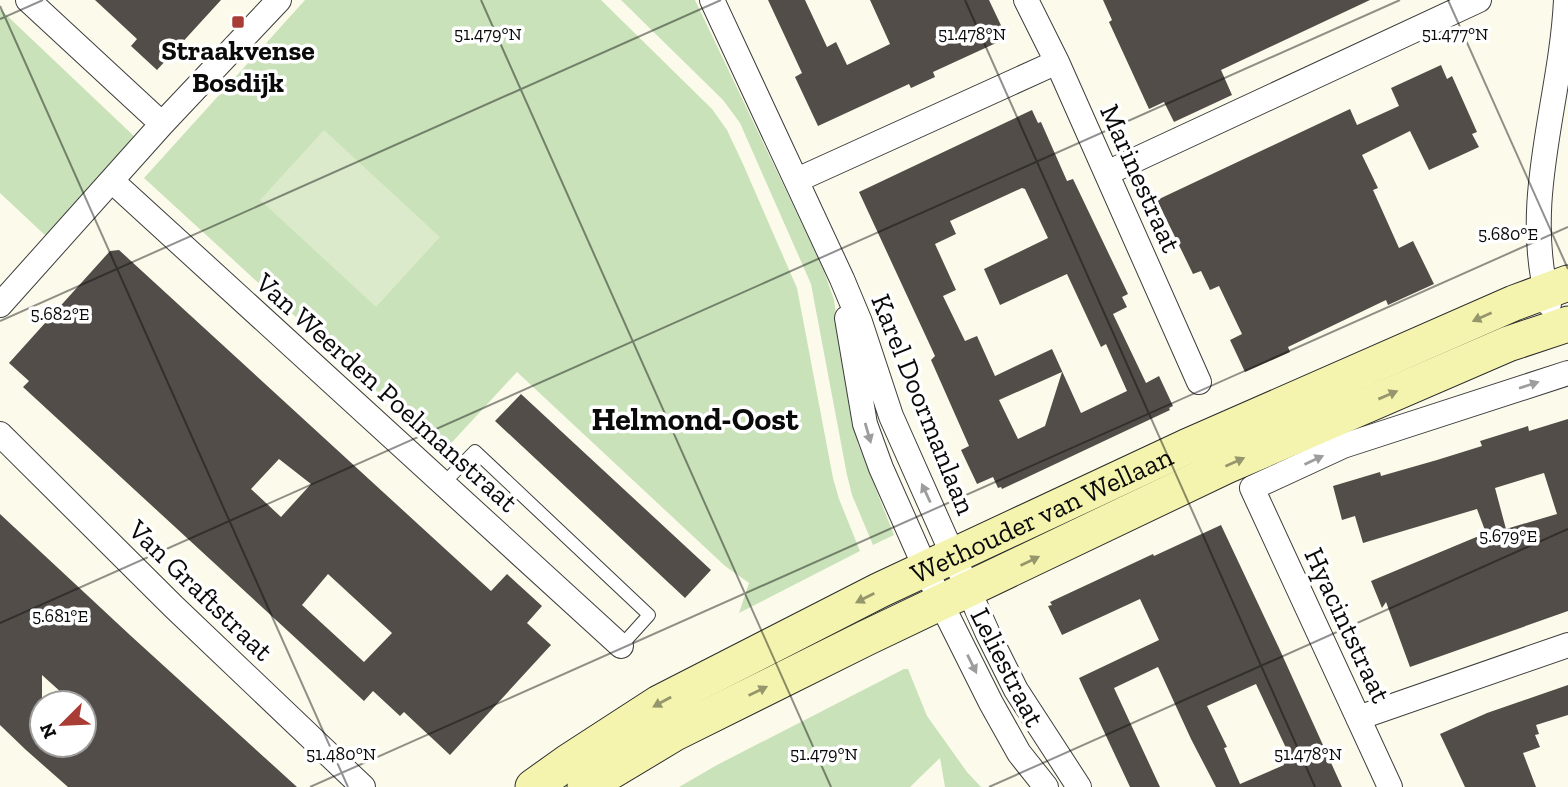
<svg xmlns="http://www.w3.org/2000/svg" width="1568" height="787" viewBox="0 0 1568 787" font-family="'Zilla Slab',serif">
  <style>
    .green { fill: #c9e2b9 }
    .pitch { fill: #dbeaca }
    .building { fill: #524d48; fill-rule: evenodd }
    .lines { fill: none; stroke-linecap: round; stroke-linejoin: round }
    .lane-casing { stroke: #3d3d3d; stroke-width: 14 }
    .street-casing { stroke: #3d3d3d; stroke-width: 26 }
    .secondary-casing { stroke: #2c2c2c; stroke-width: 37 }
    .lane { stroke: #fff; stroke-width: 12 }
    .street { stroke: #fff; stroke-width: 24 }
    .secondary { stroke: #f4f4ae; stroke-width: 35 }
    .oneway { fill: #96966c }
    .oneway2 { fill: #9d9d9d }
    .ticks { fill: none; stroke: #0a0a0a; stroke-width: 2; stroke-opacity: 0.45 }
    .poi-dot { fill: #a83d35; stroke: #fff; stroke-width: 2.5 }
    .labels { text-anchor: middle; stroke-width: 7; stroke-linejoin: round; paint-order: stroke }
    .poi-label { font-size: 28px; font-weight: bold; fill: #0a0a0a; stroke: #fff }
    .street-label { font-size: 28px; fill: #0a0a0a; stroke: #fff }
    .quarter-label { font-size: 32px; font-weight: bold; fill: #0a0a0a; stroke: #fff }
    .ticks-label { font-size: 18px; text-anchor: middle; fill: #0a0a0a; stroke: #fff; stroke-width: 7; stroke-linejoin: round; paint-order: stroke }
  </style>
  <rect width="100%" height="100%" fill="#fcfbeb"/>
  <path class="green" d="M305 0H601L712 109 727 130 743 164 797 288 833 478 839 499 860 551 739 613 749 583 725 566 517 372 443 452 144 178Z
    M621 0H695L823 268 834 300 848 395 858 444 894 535 873 545 852 495 847 475 811 284 740 123 723 100Z
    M0 9 137 139 48 238 0 193Z
    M904 669H908L927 716 967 772 981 787H945L940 758 910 787H679L717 765Z"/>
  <path class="pitch" d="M324 130 440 237 376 307 260 200Z"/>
  <path class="building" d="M95 0H221L157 70 131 46 137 39Z
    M768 0H805L827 47 836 42 847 65 890 44 870 0H989L1007 38 933 72 935 77 911 88 909 84 818 126 795 77 802 73Z
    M1103 0H1370L1221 70 1232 95 1174 122 1164 102 1149 109 1109 22 1112 20Z
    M1441 65 1447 79 1452 76 1477 132 1472 134 1479 147 1429 170 1410 131 1362 155 1378 188 1373 190 1399 248 1413 241 1434 284 1388 305 1386 300 1288 347 1290 352 1245 372 1230 340 1242 334 1219 286 1210 290 1201 271 1193 274 1157 200 1350 109 1357 125 1399 106 1391 88Z
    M1032 110 1038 123 1041 122 1067 181 1073 179 1128 294 1122 297 1127 307 1113 314 1146 383 1159 376 1173 406 1169 408 1170 410 1002 489 1001 487 998 488 993 477 977 484 961 450 969 446 931 360 935 356 859 192ZM1022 188 1025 189 1048 238 984 269 1000 305 1067 274 1101 347 1106 344 1127 391 1081 413 1052 349 995 376 977 336 965 341 943 296 956 290 935 244 956 234 950 221ZM1062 372 1045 426 1018 439 999 400Z
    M119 250 491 591 507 574 542 606 527 623 551 645 450 755 404 712 400 716 373 691 364 701 23 387 29 381 9 363 110 251ZM279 459 311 484 281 517 251 489ZM328 574 392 633 364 662 302 605Z
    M521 394 711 570 685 598 495 421Z
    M1568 419V611L1410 667 1386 602 1382 608 1371 581 1486 533 1477 509 1363 543 1355 516 1342 520 1333 486 1380 472 1381 476 1437 460 1482 446 1480 441 1528 426 1529 431ZM1544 473 1557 514 1506 529 1495 488Z
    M0 514 131 636 297 787H68L26 750 0 725ZM42 675 73 703H84V745H42Z
    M1221 525 1279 648 1342 787H1216L1191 739 1158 667 1114 688 1160 787H1130L1084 689 1079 678 1159 640 1140 599 1062 635 1048 606 1052 605 1050 602 1153 554 1154 556ZM1256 684 1286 748 1278 752 1284 765 1240 784 1224 748 1227 747 1207 706Z
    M1568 685V715L1536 725 1539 734 1535 735 1540 747 1523 753 1536 787H1465L1440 734 1487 713Z"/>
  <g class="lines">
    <g class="lane-casing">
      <path id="lane" d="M443 484 475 451 649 615 621 646"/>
    </g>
    <g class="street-casing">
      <path id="street" d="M28 0 162 124
        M712 0 842 279 860 322 891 416 988 634 1016 690 1079 787
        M1026 0 1057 62 1199 382
        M1107 173 1479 0
        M797 180 1057 62
        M112 181 621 646
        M1549 304C1520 201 1561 103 1566 0
        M0 305 162 124 279 0
        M847 318 865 424 881 468 941 603 991 703 1019 753 1046 787
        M0 434 174 607 363 787
        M1358 718 1568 645
        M1390 787 1252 488 1343 446 1568 373"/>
    </g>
    <g class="secondary-casing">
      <g id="secondary">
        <path id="s1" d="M533 787 568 762 659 703 880 590 1186 447 1514 303 1568 283"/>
        <path d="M585 787 675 733 866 638 1226 466 1508 344 1568 324"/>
      </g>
    </g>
    <use href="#lane" class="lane"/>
    <use href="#street" class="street"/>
    <use href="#secondary" class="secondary"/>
  </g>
  <defs><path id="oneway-solid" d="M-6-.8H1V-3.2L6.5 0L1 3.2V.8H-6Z" transform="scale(1.75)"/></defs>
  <g class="oneway">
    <use href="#oneway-solid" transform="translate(1482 317) rotate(156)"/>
    <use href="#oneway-solid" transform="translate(1388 395) rotate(-23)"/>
    <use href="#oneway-solid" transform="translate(1235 462) rotate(-24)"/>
    <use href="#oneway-solid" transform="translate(1030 561) rotate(-26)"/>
    <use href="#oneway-solid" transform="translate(865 598) rotate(153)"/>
    <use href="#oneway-solid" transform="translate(758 691) rotate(-26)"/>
    <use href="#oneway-solid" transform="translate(662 702) rotate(151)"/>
  </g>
  <g class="oneway2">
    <use href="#oneway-solid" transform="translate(1529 385) rotate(-18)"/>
    <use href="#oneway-solid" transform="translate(868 433) rotate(74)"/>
    <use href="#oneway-solid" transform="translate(1314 460) rotate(-25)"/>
    <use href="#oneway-solid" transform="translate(926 493) rotate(-115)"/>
    <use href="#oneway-solid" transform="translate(972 664) rotate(64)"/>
  </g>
  <path class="ticks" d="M481 0 831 787M965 0 1315 787M1448 0 1568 269M0 6 348 787M0 19 43 0M0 321 721 0M0 623 1400 0M310 787 1568 227M989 787 1568 529"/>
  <rect class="poi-dot" x="231" y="15" width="14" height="14" rx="3.5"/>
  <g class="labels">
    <g class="poi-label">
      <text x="238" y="60">Straakvense<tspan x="238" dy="32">Bosdijk</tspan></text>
    </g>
    <g class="street-label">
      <text transform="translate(1141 178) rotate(66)" y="10">Marinestraat</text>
      <text transform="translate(387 392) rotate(42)" y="10">Van Weerden Poelmanstraat</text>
      <text transform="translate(924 404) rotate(68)" y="10">Karel Doormanlaan</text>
      <text dy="10" stroke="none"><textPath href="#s1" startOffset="578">Wethouder van Wellaan</textPath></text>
      <text transform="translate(201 590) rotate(44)" y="10">Van Graftstraat</text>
      <text transform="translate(1348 625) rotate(65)" y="10">Hyacintstraat</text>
      <text transform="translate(1008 667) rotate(63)" y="10">Leliestraat</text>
    </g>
    <g class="quarter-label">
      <text x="695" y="430">Helmond-Oost</text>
    </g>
  </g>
  <g class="ticks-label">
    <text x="1455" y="40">51.477°N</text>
    <text x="488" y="40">51.479°N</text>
    <text x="972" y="40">51.478°N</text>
    <text x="1508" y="240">5.680°E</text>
    <text x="60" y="320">5.682°E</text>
    <text x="1508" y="542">5.679°E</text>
    <text x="60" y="622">5.681°E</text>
    <text x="341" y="760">51.480°N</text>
    <text x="824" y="760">51.479°N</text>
    <text x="1308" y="760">51.478°N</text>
  </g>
  <g transform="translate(63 724) rotate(246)"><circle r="33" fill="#ffffff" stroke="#9d9d9d" stroke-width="2"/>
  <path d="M0-5L12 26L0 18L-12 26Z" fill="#a83d35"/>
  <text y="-10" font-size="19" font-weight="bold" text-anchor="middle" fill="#0a0a0a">N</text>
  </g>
</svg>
